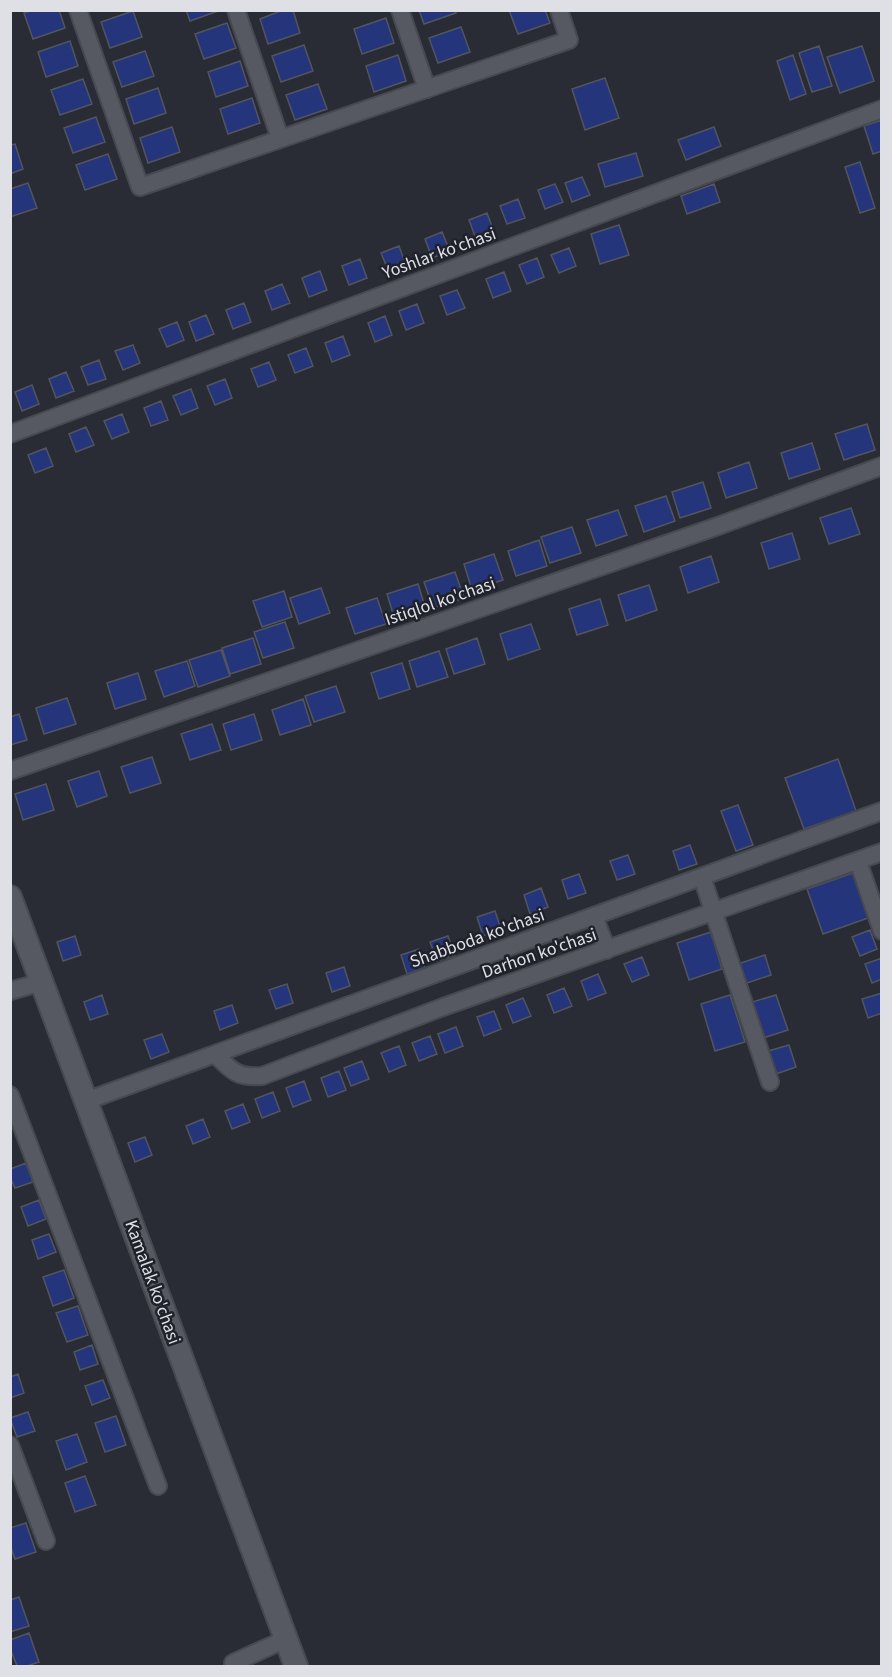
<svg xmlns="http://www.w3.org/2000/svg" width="892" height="1677" viewBox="0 0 892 1677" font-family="'Source Sans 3',sans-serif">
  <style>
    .building { fill: #25357c; stroke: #52555e; stroke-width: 1.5 }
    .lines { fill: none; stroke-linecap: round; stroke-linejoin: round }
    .street-casing { stroke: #474950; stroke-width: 20 }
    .secondary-casing { stroke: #474950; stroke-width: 26 }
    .street { stroke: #565962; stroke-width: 16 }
    .secondary { stroke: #565962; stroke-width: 22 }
    .labels { text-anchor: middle; stroke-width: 5; stroke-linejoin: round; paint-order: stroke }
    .street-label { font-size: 18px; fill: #dee0e6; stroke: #1f222a }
  </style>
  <rect width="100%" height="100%" fill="#292c34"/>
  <path class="building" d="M33 10H59L65 28 33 39 24 13Z
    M186 10H221L190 21Z
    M283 10H293L300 33 268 44 260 19Z
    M419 10H455L456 13 424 24Z
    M509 10H545L550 23 518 34Z
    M133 11 142 37 110 48 101 22Z
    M386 18 394 43 362 54 354 29Z
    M227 23 236 48 204 59 195 34Z
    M461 27 470 52 438 63 429 38Z
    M70 41 78 66 46 77 38 52Z
    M304 45 313 71 281 82 272 56Z
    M819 46 832 86 812 92 799 53Z
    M862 46 874 81 840 93 827 57Z
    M145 51 154 76 122 87 113 62Z
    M398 55 406 81 374 92 366 66Z
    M793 55 806 94 790 100 777 61Z
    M240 61 248 86 216 97 208 72Z
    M605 78 619 118 585 130 572 89Z
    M83 79 92 104 60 115 51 90Z
    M318 84 327 109 295 120 286 95Z
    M158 88 166 113 134 124 126 99Z
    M252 98 260 123 228 134 220 109Z
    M96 117 105 142 73 153 64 128Z
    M882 120V151L873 154 864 126Z
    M172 127 180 152 148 163 140 138Z
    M714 127 721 146 686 160 678 140Z
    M15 144 23 169 10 174V145Z
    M636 153 643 176 605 187 598 164Z
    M108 154 117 179 85 190 76 165Z
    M860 162 875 208 860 213 845 167Z
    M582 177 590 195 572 202 565 183Z
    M28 183 37 208 10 217V189Z
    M555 184 563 202 545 209 538 190Z
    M714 184 720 202 687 214 681 196Z
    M518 199 525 218 507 224 500 206Z
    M487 213 494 232 476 239 469 220Z
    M619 225 629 255 600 264 591 234Z
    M442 232 450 251 432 258 425 239Z
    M399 246 406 265 389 272 381 253Z
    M569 248 576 266 559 273 551 255Z
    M537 258 544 277 527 284 519 265Z
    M360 259 367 278 349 285 342 266Z
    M320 271 327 290 309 297 302 278Z
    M504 272 511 291 493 298 486 279Z
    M282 284 290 303 272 310 265 291Z
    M457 290 465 308 447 315 440 296Z
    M244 303 251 322 233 329 226 310Z
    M417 304 424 323 406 330 399 311Z
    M206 315 214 334 196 341 189 322Z
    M385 316 392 335 375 342 368 323Z
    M177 322 184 340 167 347 159 329Z
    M343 336 350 355 332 362 325 343Z
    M133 345 140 363 123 370 115 351Z
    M306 348 313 366 295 373 288 355Z
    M99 360 106 379 88 385 81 367Z
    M269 362 276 380 258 387 251 369Z
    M66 372 74 391 56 398 49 379Z
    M225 379 232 398 215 405 207 386Z
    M32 385 39 404 22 411 15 392Z
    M191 389 198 408 181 415 173 396Z
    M161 401 168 420 151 426 144 408Z
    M122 414 129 432 112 439 104 421Z
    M867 424 875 450 844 460 835 434Z
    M86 427 94 445 76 452 69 434Z
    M812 443 820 469 789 479 781 453Z
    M46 448 53 466 35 473 28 455Z
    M749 462 757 488 726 498 718 473Z
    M703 482 711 508 680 518 672 492Z
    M666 496 675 521 644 532 635 506Z
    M851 508 860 534 829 544 820 518Z
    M618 510 627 535 596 546 587 520Z
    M572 527 581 553 550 563 541 537Z
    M792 533 800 559 769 569 761 543Z
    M539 540 547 566 516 576 508 551Z
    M494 554 503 580 472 590 464 564Z
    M711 556 719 582 688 593 680 567Z
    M455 572 464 598 433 608 424 582Z
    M418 584 426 610 395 620 387 594Z
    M649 585 657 610 626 621 618 595Z
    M321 588 330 613 299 624 290 598Z
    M284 591 292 617 262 627 253 601Z
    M377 598 386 624 355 634 346 608Z
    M600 599 608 625 577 635 569 609Z
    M285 622 294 648 263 658 254 632Z
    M531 624 540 649 508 660 500 634Z
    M253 638 261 664 230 674 222 648Z
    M477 638 485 664 454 674 446 649Z
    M221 650 230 676 198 687 189 660Z
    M439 651 448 677 417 687 409 661Z
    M187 661 195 686 164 697 155 671Z
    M402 663 410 689 379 699 371 673Z
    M138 673 146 699 115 709 107 683Z
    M336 686 345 712 314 722 305 696Z
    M67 698 76 724 44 734 36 708Z
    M303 699 311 725 280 735 272 710Z
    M19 714 27 740 10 745V717Z
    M254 714 262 740 231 750 223 724Z
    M212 724 221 750 190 760 181 734Z
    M152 757 161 783 130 793 121 767Z
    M838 759 856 811 804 829 785 778Z
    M99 771 107 796 77 807 68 781Z
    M46 784 54 810 23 820 15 794Z
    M738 805 753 845 736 851 721 811Z
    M690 845 697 864 679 870 673 851Z
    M628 855 635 874 617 880 610 861Z
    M853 873 868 918 823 934 807 889Z
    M579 874 586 893 568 899 562 880Z
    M541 888 548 907 530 914 524 895Z
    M495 911 501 929 483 936 477 917Z
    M870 930 877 949 860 956 852 937Z
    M711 932 722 969 689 980 677 943Z
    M75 936 81 955 63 961 57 942Z
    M448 936 455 955 437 961 430 942Z
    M419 949 425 968 407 974 401 955Z
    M765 955 771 975 741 985 735 965Z
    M642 957 649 975 632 982 624 964Z
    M882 958V979L872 983 865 964Z
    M344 967 350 986 332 992 326 973Z
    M598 974 606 993 588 1000 581 981Z
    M287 984 293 1003 276 1009 269 990Z
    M564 988 572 1006 554 1013 547 995Z
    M882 993V1013L868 1018 862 999Z
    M102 995 108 1014 90 1020 84 1002Z
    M730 995 745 1042 715 1051 701 1004Z
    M776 995 788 1030 760 1039 749 1003Z
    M523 998 531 1016 513 1023 506 1005Z
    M232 1005 238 1023 220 1030 214 1011Z
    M494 1011 501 1029 484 1036 477 1017Z
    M456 1027 463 1046 445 1053 438 1034Z
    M162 1034 169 1052 151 1059 144 1040Z
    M430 1036 437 1054 419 1061 412 1043Z
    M789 1045 796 1067 773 1075 765 1052Z
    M399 1046 406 1065 389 1072 381 1053Z
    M362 1061 369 1079 351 1086 344 1068Z
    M339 1071 346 1090 328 1097 321 1078Z
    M304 1081 311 1100 293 1107 286 1088Z
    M273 1092 280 1111 262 1118 255 1099Z
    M243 1104 250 1122 232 1129 225 1111Z
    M203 1119 210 1137 193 1144 186 1126Z
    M145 1137 152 1155 135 1162 128 1143Z
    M26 1163 33 1182 15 1188 10 1177V1169Z
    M39 1200 46 1219 28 1226 21 1207Z
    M49 1234 56 1252 38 1259 32 1240Z
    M64 1270 74 1298 53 1306 43 1277Z
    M78 1306 88 1335 67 1342 56 1313Z
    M92 1345 98 1364 80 1370 74 1352Z
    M18 1374 24 1393 10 1398V1377Z
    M103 1380 110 1398 92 1405 85 1386Z
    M28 1412 35 1431 17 1437 10 1418Z
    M116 1416 126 1445 105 1452 95 1423Z
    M77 1434 87 1462 66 1470 56 1441Z
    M85 1476 96 1505 75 1512 65 1483Z
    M26 1523 36 1552 15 1559 10 1545V1528Z
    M19 1597 29 1626 10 1632V1600Z
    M29 1633 39 1662 27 1666H17L10 1648V1640Z"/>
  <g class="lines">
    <g class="street-casing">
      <path id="street" d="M78 10 140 187 569 40 559 10
        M236 10 280 138
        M400 10 427 89
        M10 434 882 109
        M10 771 718 526 882 466
        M858 861 882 931
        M702 877 770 1082
        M594 916 607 950
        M10 991 42 982
        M215 1054C232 1071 237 1078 262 1076L443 1007 882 852
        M10 1095 158 1486
        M86 1101 882 811
        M10 1445 46 1541
        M234 1666 233 1663 286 1639"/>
    </g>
    <g class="secondary-casing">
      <path id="secondary" d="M10 897 296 1666"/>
    </g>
    <use href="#street" class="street"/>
    <use href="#secondary" class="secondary"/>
  </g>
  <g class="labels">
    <g class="street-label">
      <text transform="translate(439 253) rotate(-20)" y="6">Yoshlar ko'chasi</text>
      <text transform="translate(440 601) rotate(-19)" y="6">Istiqlol ko'chasi</text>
      <text transform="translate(477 938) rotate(-20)" y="6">Shabboda ko'chasi</text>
      <text transform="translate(539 953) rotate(-19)" y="6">Darhon ko'chasi</text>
      <text transform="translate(153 1282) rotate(70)" y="6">Kamalak ko'chasi</text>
    </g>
  </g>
  <rect width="892" height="1677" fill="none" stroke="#dee0e6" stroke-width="24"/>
</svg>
